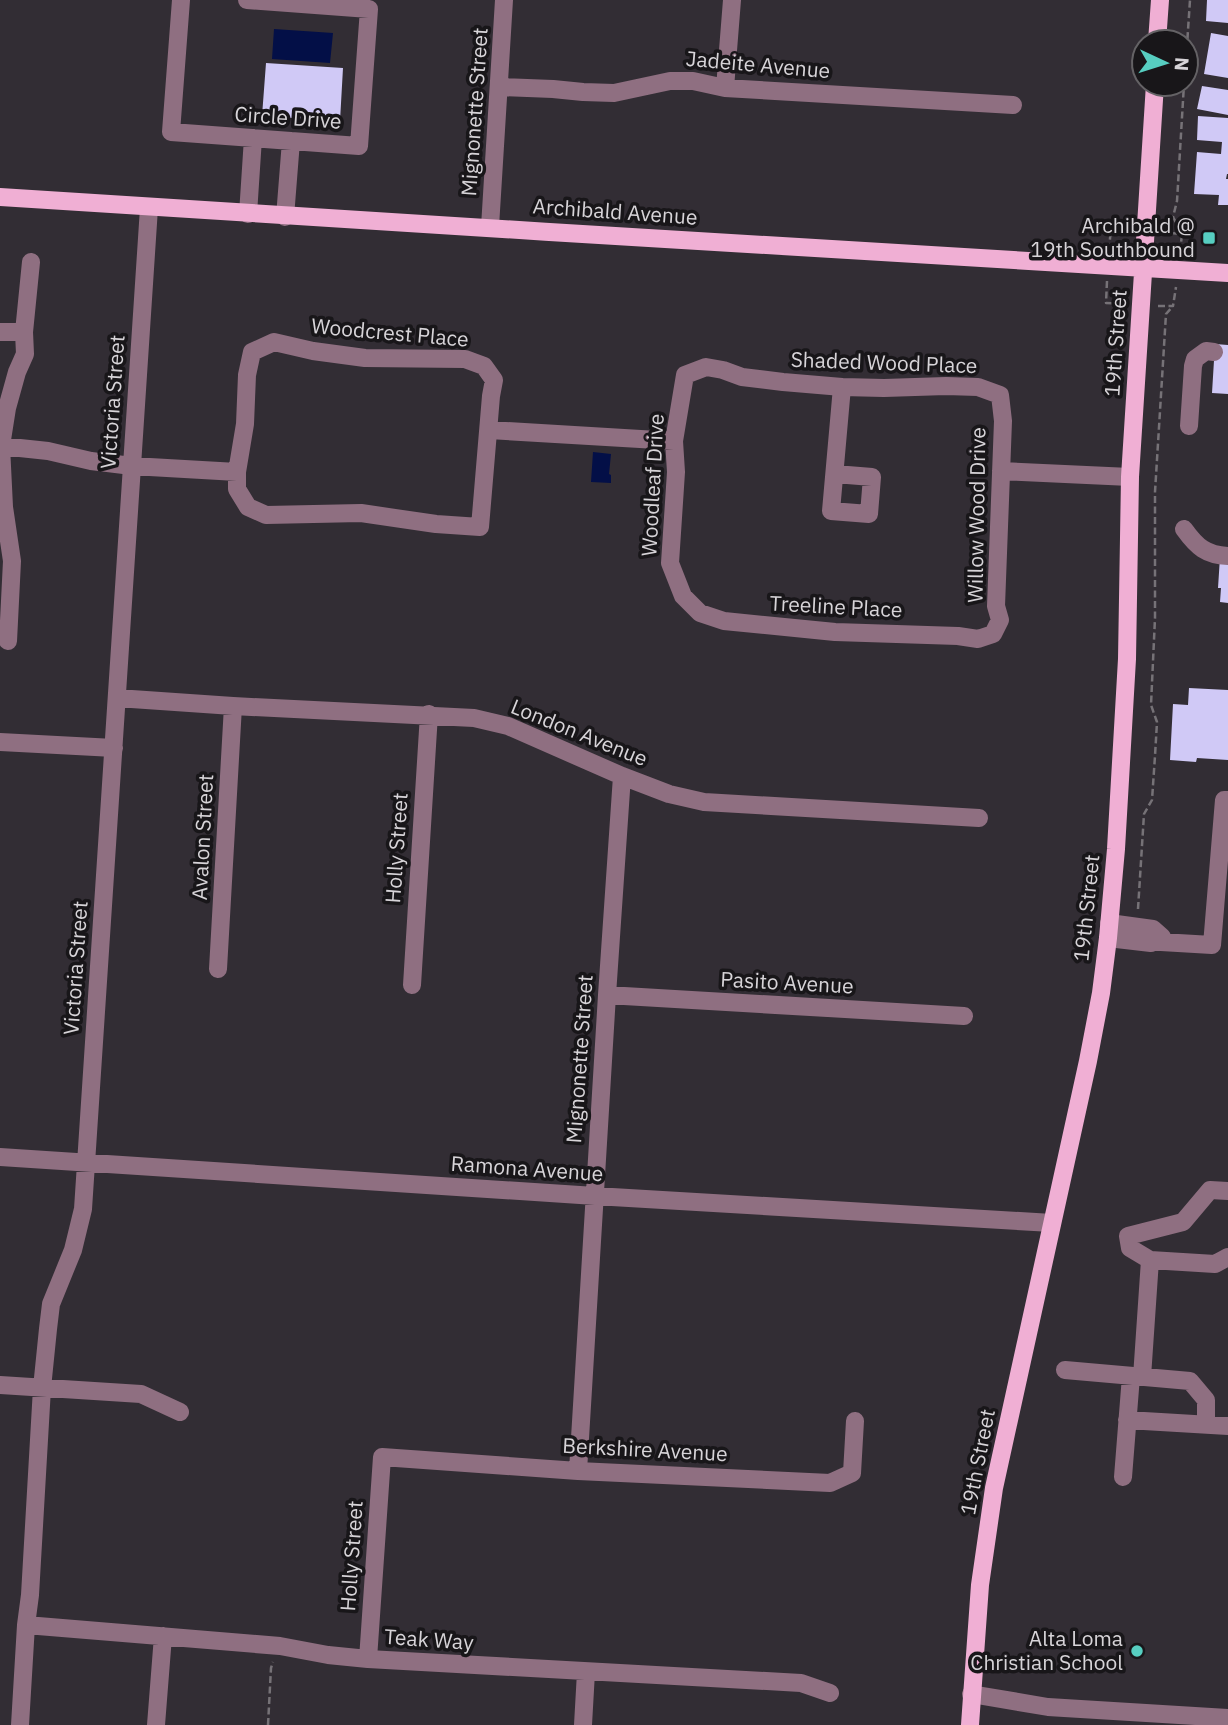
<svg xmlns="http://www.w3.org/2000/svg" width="1228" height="1725" viewBox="0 0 1228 1725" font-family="'IBM Plex Sans',sans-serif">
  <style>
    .water { fill: #030f47 }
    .building { fill: #d0c9f6 }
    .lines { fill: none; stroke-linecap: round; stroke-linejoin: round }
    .path { stroke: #767277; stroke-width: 2.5; stroke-dasharray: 7 3.5; stroke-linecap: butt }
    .minor { stroke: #8f6f81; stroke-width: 18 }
    .major { stroke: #f0afd4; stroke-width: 18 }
    .poi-dot { fill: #57cec1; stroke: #181619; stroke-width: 2.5 }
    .labels { text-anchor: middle; stroke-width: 7; stroke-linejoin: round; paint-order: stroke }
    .street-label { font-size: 21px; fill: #d7d4d8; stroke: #181619 }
    .poi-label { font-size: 21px; fill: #d7d4d8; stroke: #181619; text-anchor: end }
  </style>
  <rect width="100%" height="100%" fill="#322d34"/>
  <path class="water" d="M274 29 333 33 330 63 272 59Z
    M593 452 611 454 609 474 611 475V483L591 482Z"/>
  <path class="building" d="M1207 0H1228V23L1206 21Z
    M1211 33 1228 36V78L1204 74Z
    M266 63 343 68 340 121 262 116Z
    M1202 86 1228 90V115L1197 109Z
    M1198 116 1228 118V174H1227L1226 179H1228V205H1218L1219 195 1194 194 1197 152 1221 154 1222 142 1197 140Z
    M1215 344 1228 345V394L1212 393Z
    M1220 557H1228V603L1220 602 1221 588H1218Z
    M1189 688 1228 690V760L1197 758 1196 762 1170 760 1173 704 1188 705Z"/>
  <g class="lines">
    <path class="path" d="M1186 60 1190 0
      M1161 232 1182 234
      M1109 250 1111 227 1130 229
      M1180 252 1182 234 1173 217 1177 201 1184 84
      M1107 281 1106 303 1123 304
      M1158 306H1173L1176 287
      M1138 909 1144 814 1152 800 1155 756 1157 722 1151 705 1155 618V492L1166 314 1173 306
      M268 1725 271 1668 273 1662"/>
    <path class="minor" d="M181 0 171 132 359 146 369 9 247 0
      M500 87 553 89 583 92 614 93 670 81H693L725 88 1013 105
      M725 88 732 0
      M248 214 253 138
      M285 217 291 141
      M490 227 504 0
      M0 332H24
      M274 342 313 351 365 358 465 359 484 366 494 380 491 396 480 527 436 524 361 513 266 515 248 507 237 489V472L245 424 247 375 252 352Z
      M706 367 723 370 742 377 783 382 842 387 884 388 946 386 978 387 1000 395 1003 421 996 606 1000 620 993 634 978 639 958 636 835 632 724 621 700 613 683 596 670 563 676 472 674 441 685 375Z
      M1189 426 1193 366 1195 359 1206 351 1214 352
      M489 430 674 441
      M1 446 48 451 91 461 132 466 237 472
      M1001 471 1130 477
      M835 474 872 477 869 514 831 511 842 387
      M1184 529C1197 547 1206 555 1228 556
      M8 641 12 561 4 507 1 446 7 408 17 372 25 354 24 332 31 262
      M117 698 233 706 474 718 508 726 622 776 669 794 704 802 979 818
      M0 742 114 748
      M1108 938 1151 943 1162 937 1153 929 1109 923
      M1161 942 1212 945 1224 800H1228
      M218 969 233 706
      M412 985 429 714
      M607 995 964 1016
      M0 1157 595 1196 1052 1223
      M1228 1191 1210 1190 1183 1222 1128 1236 1130 1248 1150 1260 1215 1264 1228 1257
      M1065 1370 1190 1381 1206 1400V1425
      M1142 1377 1150 1260
      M0 1385 141 1394 180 1412
      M1127 1420 1228 1426
      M578 1471 607 995 622 776
      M1123 1477 1131 1376
      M26 1625 280 1646 328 1655 368 1659 801 1683 830 1693
      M368 1659 382 1457 578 1471 830 1483 852 1473 855 1421
      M971 1694 1048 1707 1228 1718
      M20 1725 26 1625 30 1595 42 1388 48 1329 51 1304 73 1250 83 1209 149 208
      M156 1725 163 1636
      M583 1725 586 1672"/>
    <path class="major" d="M1157 42 1160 0
      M0 197C409 226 819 246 1228 273
      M970 1725 980 1585 994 1488 1088 1061 1101 993 1108 938 1116 849 1127 659 1130 477 1155 84"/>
  </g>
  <g class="poi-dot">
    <rect x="1202" y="231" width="14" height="14" rx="3.5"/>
    <circle cx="1137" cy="1651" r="7"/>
  </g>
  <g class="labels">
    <g class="street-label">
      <text transform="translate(758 65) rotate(5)" y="7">Jadeite Avenue</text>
      <text transform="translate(475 112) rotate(-86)" y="7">Mignonette Street</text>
      <text transform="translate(288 118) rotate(4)" y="7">Circle Drive</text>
      <text transform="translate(615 212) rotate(4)" y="7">Archibald Avenue</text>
      <text transform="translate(390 333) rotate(5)" y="7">Woodcrest Place</text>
      <text transform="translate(1116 343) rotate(-86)" y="7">19th Street</text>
      <text transform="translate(884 363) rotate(2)" y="7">Shaded Wood Place</text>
      <text transform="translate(113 402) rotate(-86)" y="7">Victoria Street</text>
      <text transform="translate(653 485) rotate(-87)" y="7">Woodleaf Drive</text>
      <text transform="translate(977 515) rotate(-89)" y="7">Willow Wood Drive</text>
      <text transform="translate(836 607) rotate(3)" y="7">Treeline Place</text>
      <text transform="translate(579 733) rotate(22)" y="7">London Avenue</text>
      <text transform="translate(203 837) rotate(-87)" y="7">Avalon Street</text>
      <text transform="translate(397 848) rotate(-86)" y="7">Holly Street</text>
      <text transform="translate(1087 908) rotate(-84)" y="7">19th Street</text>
      <text transform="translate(76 968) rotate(-86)" y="7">Victoria Street</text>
      <text transform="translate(787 983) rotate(3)" y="7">Pasito Avenue</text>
      <text transform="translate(580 1059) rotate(-86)" y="7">Mignonette Street</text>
      <text transform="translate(527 1169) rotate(4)" y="7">Ramona Avenue</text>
      <text transform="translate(645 1450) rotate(3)" y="7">Berkshire Avenue</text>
      <text transform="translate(978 1462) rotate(-79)" y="7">19th Street</text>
      <text transform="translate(352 1556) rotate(-86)" y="7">Holly Street</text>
      <text transform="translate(429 1640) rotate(4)" y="7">Teak Way</text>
    </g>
    <g class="poi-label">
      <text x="1195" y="233">Archibald @<tspan x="1195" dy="24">19th Southbound</tspan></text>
      <text x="1123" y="1646">Alta Loma<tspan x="1123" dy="24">Christian School</tspan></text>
    </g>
  </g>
  <g transform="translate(1165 63) rotate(94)"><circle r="33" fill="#181619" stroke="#646265" stroke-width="2"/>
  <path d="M0-5L12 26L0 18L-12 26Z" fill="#57cec1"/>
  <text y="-10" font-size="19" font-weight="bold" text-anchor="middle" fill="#d7d4d8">N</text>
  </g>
</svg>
